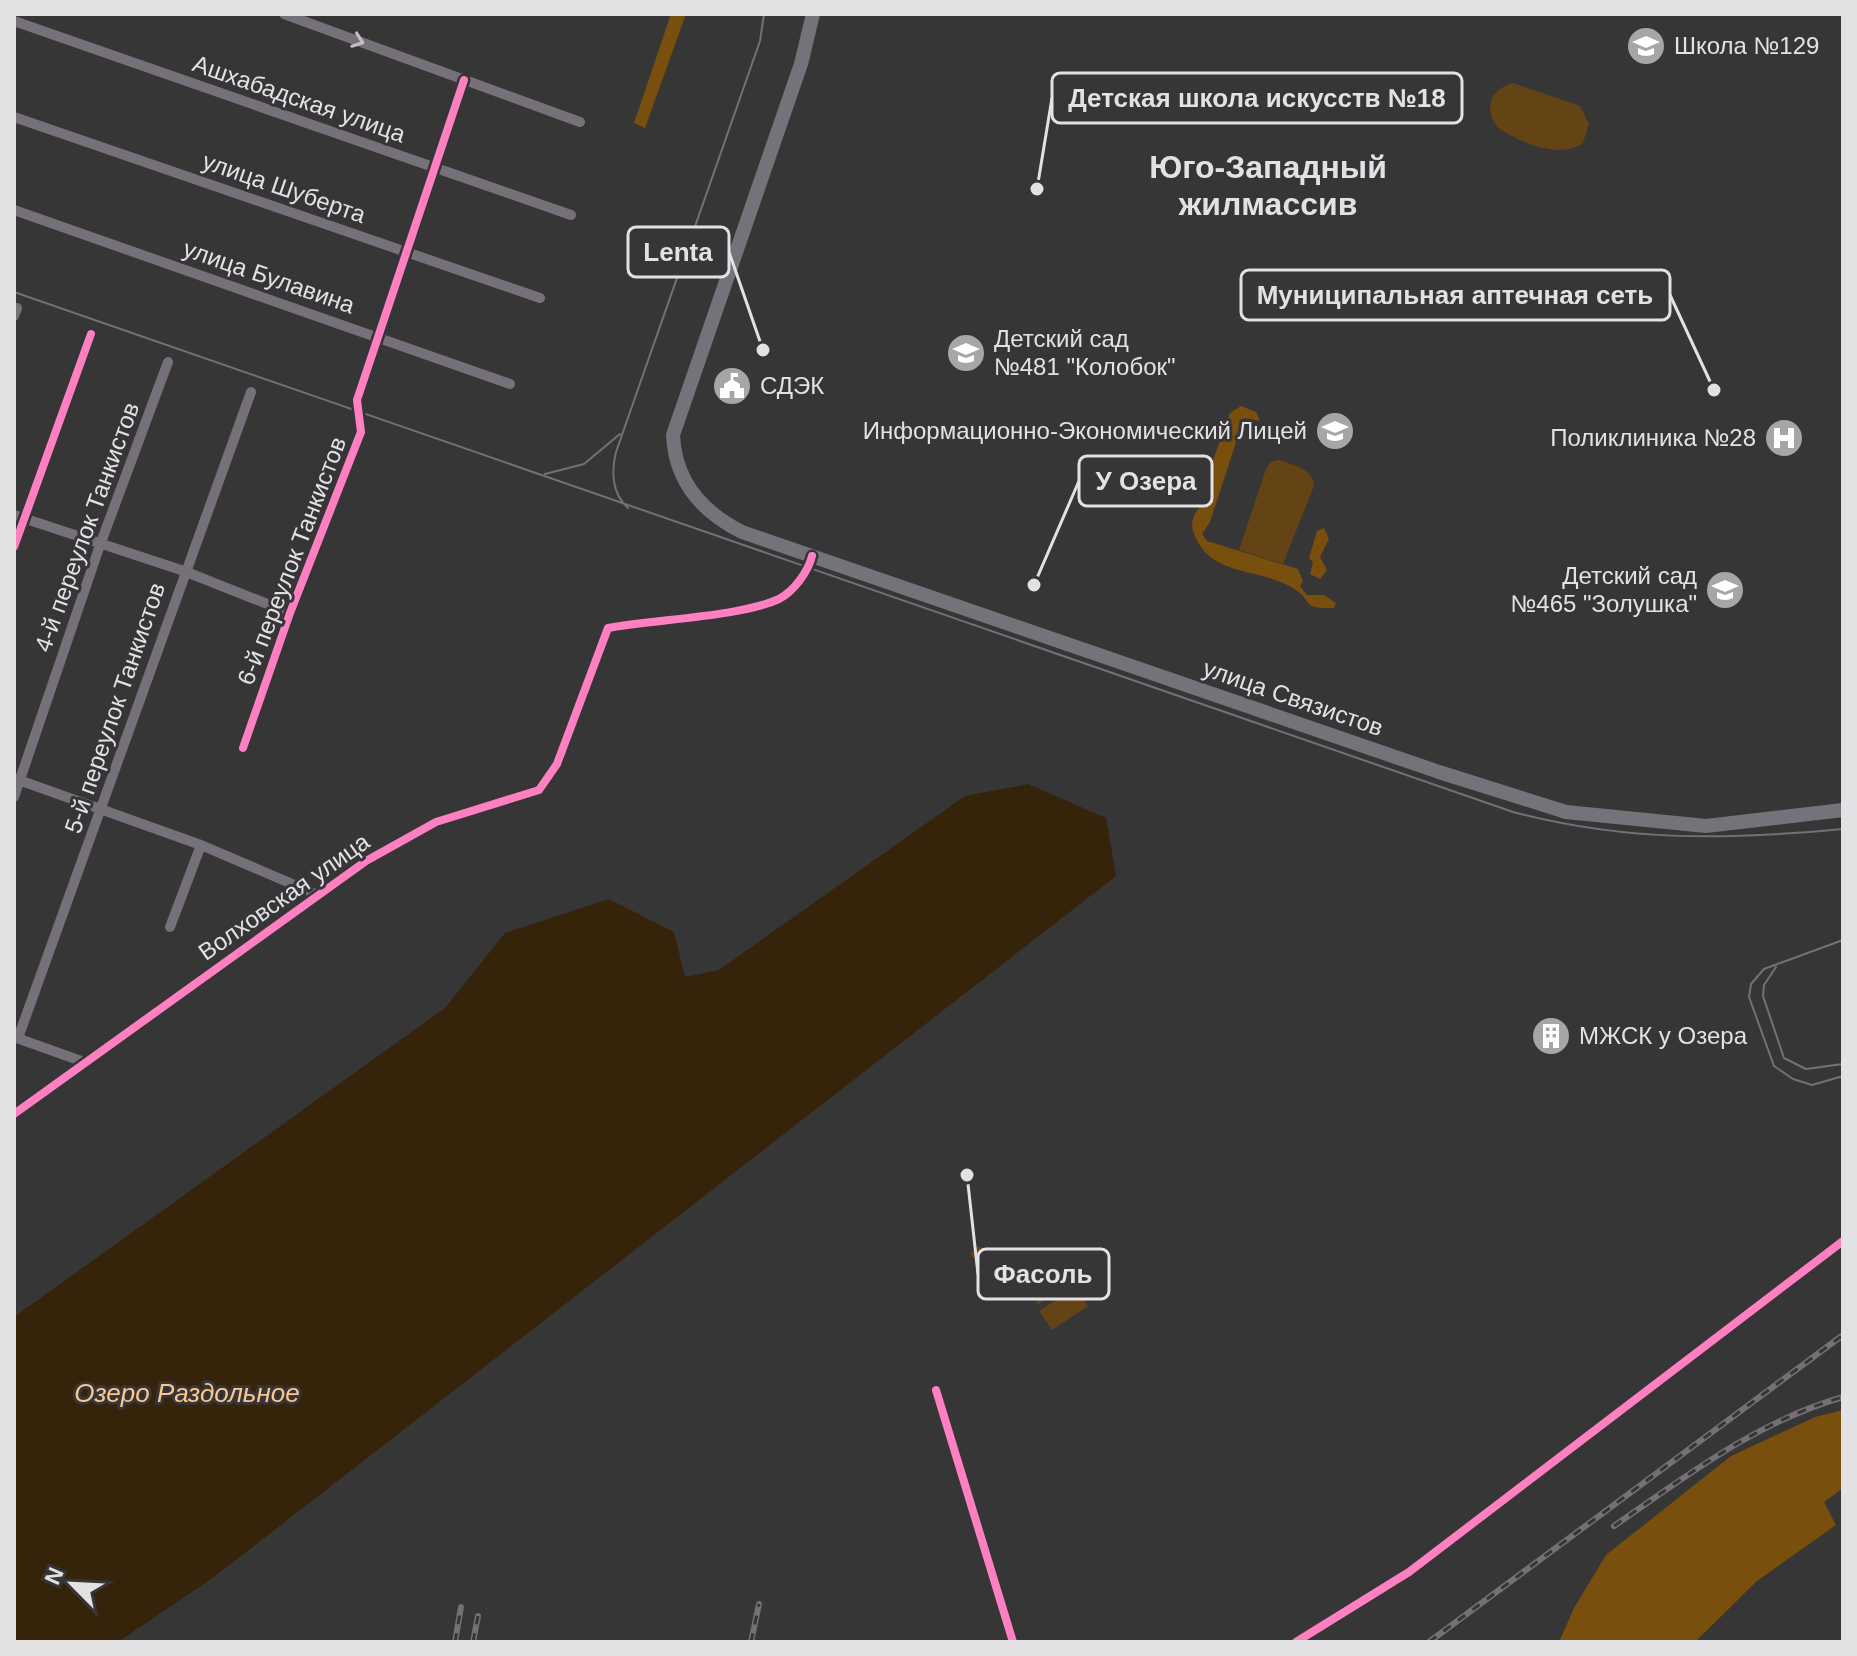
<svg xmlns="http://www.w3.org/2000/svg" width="1857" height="1656" viewBox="0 0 1857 1656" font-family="Helvetica,sans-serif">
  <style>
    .green { fill: #644314 }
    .forest { fill: #784f0c }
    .water { fill: #35230a }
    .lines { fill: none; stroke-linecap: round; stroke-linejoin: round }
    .minor { stroke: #767179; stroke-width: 10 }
    .major { stroke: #767279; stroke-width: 14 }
    .tram { stroke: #737076; stroke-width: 2 }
    .rail-casing { stroke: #737076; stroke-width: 6 }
    .rail { stroke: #373538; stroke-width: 3; stroke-dasharray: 9; stroke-linecap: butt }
    .cycleway-casing { stroke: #373538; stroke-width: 13 }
    .cycleway { stroke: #ff80c0; stroke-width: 8 }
    .oneway { stroke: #c2bfc3 }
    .labels { text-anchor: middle; stroke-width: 6; stroke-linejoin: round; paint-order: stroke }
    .poi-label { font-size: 24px; fill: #e2e1e3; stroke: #373538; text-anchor: start }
    .street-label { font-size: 24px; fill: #e2e1e3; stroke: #373538 }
    .water-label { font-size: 26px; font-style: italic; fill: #fac78c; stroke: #373538 }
    .district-label { font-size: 32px; font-weight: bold; fill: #e2e1e3; stroke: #373538 }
    .leader { fill: none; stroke: #e2e1e3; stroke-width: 3 }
    .callout-dot { fill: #e2e1e3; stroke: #373538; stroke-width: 3 }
    .callout { fill: #373538; stroke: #e2e1e3; stroke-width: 3 }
    .callout-label { font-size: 26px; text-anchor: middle; font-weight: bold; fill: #e2e1e3 }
  </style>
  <rect width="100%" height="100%" fill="#373637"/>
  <path class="green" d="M1513 83 1580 106 1589 124 1583 143C1559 160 1520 142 1498 128 1483 109 1490 89 1513 83Z
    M1279 460C1293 465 1313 468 1314 486L1283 564 1239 550 1266 469 1271 462Z
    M978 1246 996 1253 983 1267 970 1254Z
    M1032 1266 1073 1282 1037 1305Z
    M1076 1287 1088 1306 1052 1330 1039 1311Z"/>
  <path class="forest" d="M671 14H686L645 128 634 123Z
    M1241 406 1256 412 1260 421 1244 418 1210 522 1202 534 1207 541 1298 569 1303 581 1300 586 1307 595H1324L1336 603 1334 608C1300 609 1314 601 1293 588 1259 567 1211 578 1194 534 1189 521 1195 512 1204 502L1202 491 1230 413Z
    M1324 528 1329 539 1320 557 1327 570 1320 579 1310 574 1313 562 1309 558 1317 531Z
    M1843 1410V1488L1824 1502 1836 1525 1757 1581 1695 1642H1559L1574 1608 1606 1555 1731 1456 1815 1417Z"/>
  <path class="water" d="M1028 784 1106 818 1116 876 214 1577 118 1642H14V1317L445 1008 505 933 609 899 674 932 685 977 719 970 965 796Z"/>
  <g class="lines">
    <path class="minor" d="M284 14 580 122
      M14 21 571 215
      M14 117 540 298
      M14 210 510 384
      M14 316 17 308
      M14 515 184 571 290 613
      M14 547 91 334
      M243 748 290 613 361 432 357 400 464 80
      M16 779 201 845 318 895
      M14 797 100 545 168 362
      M170 927 201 845
      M14 1037 84 1062
      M18 1038 251 392
      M14 1114 366 861 436 822 539 790 557 764 608 628C655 619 740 617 779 599 794 591 808 572 812 556
      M936 1390 1013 1642
      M1296 1642 1409 1572 1843 1241"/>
    <path class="major" d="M813 14 801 64 673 435C675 481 702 512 742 532L1439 772 1566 812 1706 826 1843 810"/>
    <path class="tram" d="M14 292 1513 812C1626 842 1728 840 1843 829
      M545 474 584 464 620 434
      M628 508C612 494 611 472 616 452L760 41 764 14
      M1843 940 1764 969 1751 984 1749 997 1774 1066 1793 1079 1812 1085 1843 1076
      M1776 967 1764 985 1763 996 1784 1058 1806 1069 1843 1064"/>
    <g class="rail-casing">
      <path id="rail" d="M1614 1526C1688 1475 1756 1422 1843 1397
        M455 1642 461 1607
        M473 1642 478 1616
        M751 1642 759 1604
        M1429 1642 1843 1335"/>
    </g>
    <use href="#rail" class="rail"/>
    <g class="cycleway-casing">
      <path id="cycleway" d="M14 547 91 334
        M243 748 290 613 361 432 357 400 464 80
        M14 1114 366 861 436 822 539 790 557 764 608 628C655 619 740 617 779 599 794 591 808 572 812 556
        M936 1390 1013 1642
        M1296 1642 1409 1572 1843 1241"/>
    </g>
    <use href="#cycleway" class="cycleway"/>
  </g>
  <defs><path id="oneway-chevron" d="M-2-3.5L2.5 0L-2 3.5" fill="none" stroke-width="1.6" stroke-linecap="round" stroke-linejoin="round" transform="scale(2)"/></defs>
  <use class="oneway" href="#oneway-chevron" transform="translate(358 41) rotate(20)"/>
  <defs>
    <g id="school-disc" transform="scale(2)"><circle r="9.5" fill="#a6a5a7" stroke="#373538"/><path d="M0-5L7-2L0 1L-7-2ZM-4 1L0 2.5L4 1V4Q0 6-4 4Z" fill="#fff"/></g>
    <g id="civic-disc" transform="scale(2)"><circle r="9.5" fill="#a6a5a7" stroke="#373538"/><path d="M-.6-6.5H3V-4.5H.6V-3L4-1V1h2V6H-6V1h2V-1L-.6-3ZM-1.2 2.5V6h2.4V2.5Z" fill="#fff"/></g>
    <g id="hospital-disc" transform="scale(2)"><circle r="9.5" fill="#a6a5a7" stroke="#373538"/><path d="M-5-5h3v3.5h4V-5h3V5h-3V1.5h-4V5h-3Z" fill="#fff"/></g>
    <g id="building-disc" transform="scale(2)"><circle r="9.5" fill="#a6a5a7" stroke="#373538"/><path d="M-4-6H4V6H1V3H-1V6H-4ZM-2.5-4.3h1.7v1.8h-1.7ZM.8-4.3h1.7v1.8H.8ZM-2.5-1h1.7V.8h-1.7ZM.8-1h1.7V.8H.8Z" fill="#fff"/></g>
  </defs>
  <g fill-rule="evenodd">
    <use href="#school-disc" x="1646" y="46"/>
    <use href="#school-disc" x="966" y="353"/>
    <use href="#civic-disc" x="732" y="386"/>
    <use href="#school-disc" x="1335" y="431"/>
    <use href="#hospital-disc" x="1784" y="438"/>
    <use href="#school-disc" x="1725" y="590"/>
    <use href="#building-disc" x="1551" y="1036"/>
  </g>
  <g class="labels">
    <g class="poi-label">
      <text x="1674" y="54">Школа №129</text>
      <text x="994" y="347">Детский сад<tspan x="994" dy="28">№481 "Колобок"</tspan></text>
      <text x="760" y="394">СДЭК</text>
      <text x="1307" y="439" text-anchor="end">Информационно-Экономический Лицей</text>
      <text x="1756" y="446" text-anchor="end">Поликлиника №28</text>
      <text x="1697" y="584" text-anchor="end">Детский сад<tspan x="1697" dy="28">№465 "Золушка"</tspan></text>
      <text x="1579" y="1044">МЖСК у Озера</text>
    </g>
    <g class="street-label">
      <text transform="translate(299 99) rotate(19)" y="8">Ашхабадская улица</text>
      <text transform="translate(284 188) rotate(19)" y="8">улица Шуберта</text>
      <text transform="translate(269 277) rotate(19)" y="8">улица Булавина</text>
      <text transform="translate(87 527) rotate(-70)" y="8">4-й переулок Танкистов</text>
      <text transform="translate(292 561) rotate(-69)" y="8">6-й переулок Танкистов</text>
      <text transform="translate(1293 698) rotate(19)" y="8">улица Связистов</text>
      <text transform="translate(115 708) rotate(-71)" y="8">5-й переулок Танкистов</text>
      <text transform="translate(284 897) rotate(-35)" y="8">Волховская улица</text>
    </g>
    <g class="water-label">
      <text x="187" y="1402">Озеро Раздольное</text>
    </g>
    <g class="district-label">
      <text x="1268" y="178">Юго-Западный<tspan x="1268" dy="37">жилмассив</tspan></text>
    </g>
  </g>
  <path class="leader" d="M1037 189L1052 98M763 350L729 252M1714 390L1670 295M1034 585L1079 481M967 1175L978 1274"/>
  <g class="callout-dot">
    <circle cx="1037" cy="189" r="8"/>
    <circle cx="763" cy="350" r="8"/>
    <circle cx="1714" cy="390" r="8"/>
    <circle cx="1034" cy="585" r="8"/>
    <circle cx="967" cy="1175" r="8"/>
  </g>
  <g class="callout">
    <rect x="1052" y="73" width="410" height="50" rx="8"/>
    <rect x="628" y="227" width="101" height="50" rx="8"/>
    <rect x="1241" y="270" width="429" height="50" rx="8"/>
    <rect x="1079" y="456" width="133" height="50" rx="8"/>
    <rect x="978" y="1249" width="131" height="50" rx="8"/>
  </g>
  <g class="callout-label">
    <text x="1257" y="107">Детская школа искусств №18</text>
    <text x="678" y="261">Lenta</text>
    <text x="1455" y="304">Муниципальная аптечная сеть</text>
    <text x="1146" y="490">У Озера</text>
    <text x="1043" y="1283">Фасоль</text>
  </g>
  <rect width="1857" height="1656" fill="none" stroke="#e2e1e3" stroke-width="32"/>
  <g transform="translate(72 1584) rotate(294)" stroke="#373538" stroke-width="6" paint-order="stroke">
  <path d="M0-6L14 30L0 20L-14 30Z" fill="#e2e1e3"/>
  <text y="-12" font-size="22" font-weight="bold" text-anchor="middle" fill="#e2e1e3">N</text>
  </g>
</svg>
